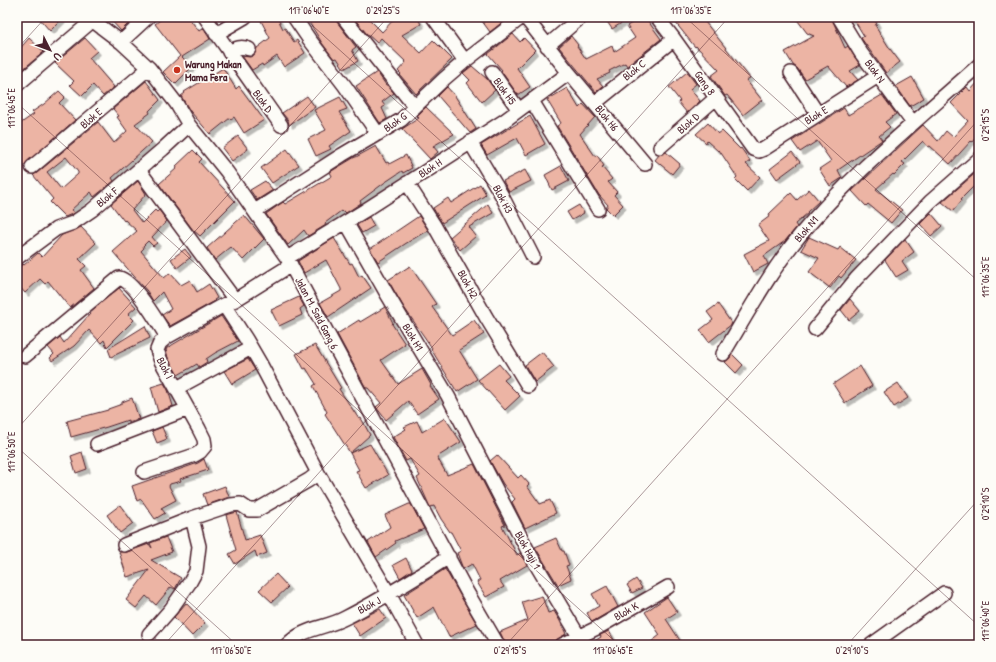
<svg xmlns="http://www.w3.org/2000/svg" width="996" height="662" viewBox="0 0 996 662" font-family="'Patrick Hand',sans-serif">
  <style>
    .building { fill: #ecb4a4; stroke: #4a1f2b; fill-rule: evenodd; filter: url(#shadow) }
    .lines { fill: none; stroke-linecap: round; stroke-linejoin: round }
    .minor-casing { stroke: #4a1f2b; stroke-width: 16 }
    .minor { stroke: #fdfcf7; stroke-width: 13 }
    .ticks { fill: none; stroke: #4a1f2b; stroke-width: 1; stroke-opacity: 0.45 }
    .poi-dot { fill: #c8321e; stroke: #fdfcf7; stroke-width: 1.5 }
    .labels { text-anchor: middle; stroke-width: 3.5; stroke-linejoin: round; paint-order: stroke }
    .poi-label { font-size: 11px; font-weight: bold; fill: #4a1f2b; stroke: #fdfcf7; text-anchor: start }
    .street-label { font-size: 11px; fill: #4a1f2b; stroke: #fdfcf7 }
    .neatline { fill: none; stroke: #4a1f2b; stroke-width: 1.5 }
    .ticks-label { font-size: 10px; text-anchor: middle; fill: #4a1f2b }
  </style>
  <defs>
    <filter id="shadow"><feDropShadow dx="3.5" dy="3.5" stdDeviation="0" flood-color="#0004"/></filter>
  </defs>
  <rect width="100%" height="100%" fill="#fdfcf7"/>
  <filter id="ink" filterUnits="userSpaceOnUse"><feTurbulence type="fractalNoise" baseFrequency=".025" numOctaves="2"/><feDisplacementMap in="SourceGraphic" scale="8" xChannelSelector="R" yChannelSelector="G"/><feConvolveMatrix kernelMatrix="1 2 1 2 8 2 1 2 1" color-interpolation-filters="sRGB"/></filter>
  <g filter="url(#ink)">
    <path class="building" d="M38 17H64L50 31Z
      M108 17H135L121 31Z
      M164 17H188L199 31 203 28 210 39 182 57 192 67 175 84 163 72 180 56 155 24Z
      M259 17H277L283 29 285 28 294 42 297 40 305 53 284 67 277 56 263 66 262 64 252 70 242 56 250 57 254 55 257 48 270 38Z
      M306 17H335L337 22 356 47 352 50 358 61 344 69 337 58 334 59 322 43Z
      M353 17H367L382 32 396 17H417L421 24 402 35 421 53 433 40 452 59 416 94 400 75 401 74 398 71 406 62 381 38 377 43 366 33Z
      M479 17H509L490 32Z
      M604 17H631L612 29Z
      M641 17H645L661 39 627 66 625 63 609 71 610 73 597 79 603 86 596 92 559 47 571 36 578 45 577 46 586 59 612 46 614 52 635 38 627 26Z
      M671 17H701L750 78 746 80 762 100 743 115 727 95 725 96 711 76 719 70 696 46 695 47Z
      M795 17H831L845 48 848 46 860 65 850 71 858 80 846 87 828 66 805 79 797 68 793 65 785 52 814 36 807 33Z
      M848 17H873L877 24 875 25 890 49 900 62 886 73 861 38 864 36 853 18 850 20Z
      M513 34 520 42 524 38 535 50 517 68 530 87 518 95 501 71 502 70 488 54Z
      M29 38 44 52 17 74V52Z
      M85 38 97 51 89 58 114 87 103 96 93 85 82 96 70 85 74 81 55 63Z
      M472 66 487 79 495 90 482 102 467 83 470 80 463 73Z
      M223 68 236 89 239 86 264 120 244 133 234 117 231 119 230 118 210 134 190 111 181 96 185 93 184 92Z
      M377 72 386 85H387L394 93 382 102 385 106 382 108 387 119 380 123 356 86Z
      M687 72 696 84 690 89 700 101 687 113 678 102 680 101 669 87Z
      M912 77 924 98 910 106 896 86Z
      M146 81 160 100 149 111 150 113 135 124 152 142 112 178 114 181 94 197 91 192 71 210 74 212 72 214 65 217 50 202 53 199 33 175 37 173 98 122 114 143 127 131 117 117 119 116 113 109ZM66 157 78 172V174L61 189 47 172Z
      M979 81V134L972 142 971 141 950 164 930 146 928 147 923 141 902 162 905 164 894 175 893 174 876 189 902 210 891 223 868 204 866 206 852 191 923 125 938 141 946 131 953 137 968 121 951 103 967 87 970 91Z
      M447 87 455 96 476 129 470 133 438 96Z
      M567 88 579 108 583 104 595 117 580 134 595 156 597 155 604 166 602 167 612 179 608 182 617 192 614 195 623 205 613 215 606 208 608 205 599 195 557 126 561 123 547 100Z
      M59 91 65 97 59 103 75 120 24 165 17 156V126L34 114 32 112 44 104Z
      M882 95 896 114 885 122 890 127 879 136 882 140 838 170 842 178 830 186 819 169 831 161 817 141 800 152 792 141 844 108 848 115Z
      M307 96 315 107 289 125 288 120 282 113Z
      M340 97 347 109 339 112 351 131 329 146 331 149 316 156 308 139 326 130 314 110Z
      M426 107 454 134 433 146 438 152 430 159 402 129 419 118 417 116Z
      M530 116 545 144 526 155 517 138 487 155 481 145Z
      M708 123 718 134 722 131 740 149 741 148 750 161 746 164 760 177 747 191 735 179 737 177 719 150 718 151 707 141 706 143 696 134Z
      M238 136 248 149 232 161 222 148Z
      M376 146 386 163 388 162 389 164 406 155 412 168 403 173 402 171 384 183 360 201 361 203 346 213 344 211 342 212 341 211 325 223 326 225 308 236 304 230 288 245 266 214 283 202 285 204 332 176 330 172 355 157H356Z
      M287 149 299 165 272 183 261 168Z
      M193 150 202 159 199 162 235 201 200 236 193 230 159 184 177 168 176 166Z
      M666 152 680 164 672 174 655 160 659 155Z
      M792 152 800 162 777 179 770 169Z
      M561 166 569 181 552 190 545 175Z
      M525 170 531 181 509 192 503 181Z
      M979 170V181L961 199 962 200 953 211 942 202Z
      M138 181 146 194 132 210 142 223 155 210 157 212 159 210 167 221 152 237 157 243 153 246 148 241 143 246 144 248 141 251 164 278 170 273 181 285 190 280 197 292 209 284 217 298 214 300 215 301 170 326 162 315 171 309 162 292 153 301 147 291 113 252 137 231 125 220 124 221 111 204Z
      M265 181 273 190 257 200 250 190Z
      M480 184 486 194 484 196 442 223 433 208 448 198 451 203Z
      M809 189 819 201 807 212 808 213 795 224 797 227 785 241 764 256 768 264 753 272 744 254 769 241 758 225 770 216 769 214 791 193 797 200Z
      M488 204 493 213 469 227 476 236 460 250 450 237Z
      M579 205 584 213 572 220 567 212Z
      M931 213 942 226 931 236 920 224Z
      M244 215 264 239 243 260 231 247 215 260 207 248Z
      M419 216 428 230 405 244 378 262 370 249Z
      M369 217 374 226 362 233 357 225Z
      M81 227 96 243 79 259 86 266 81 270 94 288 70 308 48 281 45 284 40 279 25 293 17 284V269L23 264 24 265 38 253 42 257 62 235Z
      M809 237 838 250 840 247 856 260 841 278 839 276 830 288 809 272 819 258 801 250Z
      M334 238 350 264 352 263 359 277 362 275 371 288 328 317 320 303 341 291V289L326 260 304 273 298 261Z
      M905 239 914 252 902 261 908 270 896 277 885 260Z
      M185 249 191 257 177 268 171 259Z
      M410 266 436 304 432 307 452 335 474 320 484 334 459 350 477 379 457 392 431 349 432 348 403 306 388 280Z
      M119 288 136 307 128 314 134 320 107 347 104 340 101 343 89 330 74 346 52 361 50 358 54 354 48 347 60 337 64 343 98 305Z
      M299 297 304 306 300 309 302 315 279 326 271 310Z
      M850 299 860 311 849 320 841 310Z
      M718 304 732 324 709 342 700 330 713 320 707 312Z
      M385 307 393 323 392 324 405 344 381 360 398 384 422 369 431 385 430 386 439 399 417 414 408 401 386 420 376 407 381 403 368 388H366L337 334 359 320 360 322Z
      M221 316 238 341 215 353 206 359 207 362 199 367 197 364 178 375 168 358 166 350 167 348Z
      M145 326 150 338 111 357 108 349Z
      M315 345 341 388 339 389 359 419 361 418 370 435 350 453 325 414 327 412 313 386 316 384 306 368 304 369 296 354Z
      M542 352 554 367 535 382 525 365Z
      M732 354 743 365 736 373 725 362 730 358Z
      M248 359 255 370 232 384 224 371Z
      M499 364 509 376 504 380 520 396 505 410 478 380Z
      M860 366 872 386 845 403 833 384Z
      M164 383 168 390 173 406 158 412 151 387Z
      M898 383 908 398 894 407 884 392Z
      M132 398 139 419 128 422V420L107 427 71 437 67 421 108 410V409L122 404V402Z
      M445 418 461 442 437 457 447 475 474 464 505 525 502 526 517 555 520 553 527 565 500 581 504 587 486 597 477 582 480 580 472 564 463 569 457 553 461 551 451 532H450L441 519 434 506 430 507 417 478 420 476 410 459 406 461 393 437 406 429 404 427 417 421 422 432Z
      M162 427 167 439 157 443 152 431Z
      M370 444 388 475 366 488 356 471 359 470 350 453Z
      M82 452 87 469 76 473 71 456Z
      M497 455 518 478 521 475 529 484 527 486 540 504 550 500 556 513 525 528 512 502 515 499 503 484 490 461Z
      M204 459 208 470 180 479 181 481 170 484 169 486 176 500 161 508 165 513 155 519 141 499 137 501 132 486 198 463Z
      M225 486 229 497 207 505 203 494Z
      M409 504H411L424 529 395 541 396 543 376 557 368 542 390 527 385 515Z
      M120 505 133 523 120 533 107 515Z
      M237 512 245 540 260 535 267 553 257 557 255 551 235 564 229 554 236 550 226 515Z
      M166 537 172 552 151 560 181 578 175 589 171 587 156 605 146 596 136 608 126 600 149 570 127 577 119 552H127L149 544 152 548 150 543Z
      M556 538 562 551H564L569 565 566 566 571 579 558 585 535 547Z
      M406 558 412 570 400 578 393 565Z
      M445 569 477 624 449 637 434 607 417 618 404 595Z
      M276 574 288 587 272 602 259 590Z
      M636 579 642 588 632 593 627 585Z
      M607 586 618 607 592 622 587 613 599 606 592 594Z
      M542 596 548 613 554 611 560 621 566 634 556 640 554 645H506L500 632 528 620 522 602Z
      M667 597 677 612 666 619 683 645H647L660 635 645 612Z
      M186 603 205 623 192 636 174 617Z
      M380 609 386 618 360 636 352 623Z
      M609 631 617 645H592L591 643 601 637 600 635Z"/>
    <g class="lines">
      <g class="minor-casing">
        <path id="minor" d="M88 17 121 42 149 68 176 103 189 125 227 172 287 258 467 592 498 645
          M205 17 281 125
          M294 17 309 39 345 86 378 134
          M343 17 415 107
          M433 17 465 61
          M525 17 569 73 645 164
          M657 17 674 39 753 149 759 151 764 149 878 76
          M839 17 861 53 913 123
          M216 34 245 17
          M121 42 148 17
          M547 46 581 17
          M229 52C236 48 241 46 249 49
          M492 72 519 110
          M791 73 818 114
          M17 85 92 21
          M532 101 598 209
          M595 103 674 39
          M470 142 501 194 533 257
          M660 147 716 98
          M32 167 149 68
          M139 170 235 300
          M407 183 434 225 486 317 528 386
          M255 211 342 155 401 120 444 79 465 61 522 17
          M346 222 387 294 448 396 528 551 584 645
          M17 258 56 229 73 223 92 210 163 149 189 125
          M287 258 364 211 504 121 569 73
          M815 329 856 279 930 202 979 159
          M723 354C748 313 770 271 801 234 853 172 919 119 979 65
          M25 356 119 278C133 280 159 324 167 337
          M177 388 251 348
          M97 444 188 409
          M144 472 195 455 200 452 205 446 204 439 199 429 161 361 157 350 160 343 167 337 224 305 235 300 291 265
          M318 473 389 594 417 645
          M124 545 192 518 231 505 240 504 249 510H257L309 480 318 473 260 363 246 339 224 305
          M149 634 171 609 190 582 196 571 199 546 192 518
          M287 645C304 627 324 629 345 618 381 600 415 578 449 557
          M562 645 599 627 668 587
          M871 645 944 593"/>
      </g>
      <use href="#minor" class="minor"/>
    </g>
  </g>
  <path class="ticks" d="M303 17 979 626M685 17 979 282M17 49 46 17M17 103 619 645M17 429 388 17M17 447 237 645M164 645 729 17M506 645 979 119M847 645 979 499"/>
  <circle class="poi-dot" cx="177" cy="70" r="4"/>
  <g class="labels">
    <g class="poi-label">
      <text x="185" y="68">Warung Makan<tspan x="185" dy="13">Mama Fera</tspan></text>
    </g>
    <g class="street-label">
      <text transform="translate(634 70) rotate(-39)" y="4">Blok C</text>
      <text transform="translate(875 71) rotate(54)" y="4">Blok N</text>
      <text transform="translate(705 83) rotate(55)" y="4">Gang 8</text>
      <text transform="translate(505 91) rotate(54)" y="4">Blok H5</text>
      <text transform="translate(263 101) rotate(54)" y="4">Blok D</text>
      <text transform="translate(816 115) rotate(-32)" y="4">Blok E</text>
      <text transform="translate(91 118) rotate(-41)" y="4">Blok E</text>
      <text transform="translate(607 118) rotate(51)" y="4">Blok H6</text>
      <text transform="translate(395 122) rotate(-35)" y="4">Blok G</text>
      <text transform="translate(688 123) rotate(-42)" y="4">Blok D</text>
      <text transform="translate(430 168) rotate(-34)" y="4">Blok H</text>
      <text transform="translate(107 197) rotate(-40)" y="4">Blok F</text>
      <text transform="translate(503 199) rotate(62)" y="4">Blok H3</text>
      <text transform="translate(806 229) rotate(-49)" y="4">Blok N1</text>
      <text transform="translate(468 284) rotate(61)" y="4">Blok H2</text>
      <text transform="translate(317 313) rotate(62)" y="4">Jalan M. Said Gang 6</text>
      <text transform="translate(413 337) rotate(59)" y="4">Blok H1</text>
      <text transform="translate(165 368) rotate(63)" y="4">Blok I</text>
      <text transform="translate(528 550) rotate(61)" y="4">Blok Haji 1</text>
      <text transform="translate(369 605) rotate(-28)" y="4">Blok J</text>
      <text transform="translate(626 611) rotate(-30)" y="4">Blok K</text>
    </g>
  </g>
  <rect width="996" height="662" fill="none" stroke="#fdfcf7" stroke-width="44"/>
  <g transform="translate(50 50) rotate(132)" stroke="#fdfcf7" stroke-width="3" paint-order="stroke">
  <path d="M0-3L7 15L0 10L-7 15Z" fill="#4a1f2b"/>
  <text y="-6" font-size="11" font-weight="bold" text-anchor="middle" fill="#4a1f2b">U</text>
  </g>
  <rect x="22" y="22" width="952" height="618" class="neatline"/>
  <g class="ticks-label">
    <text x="309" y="14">117°06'40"E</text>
    <text x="383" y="14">0°29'25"S</text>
    <text x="691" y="14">117°06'35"E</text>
    <text transform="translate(11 108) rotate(-90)" y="4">117°06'45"E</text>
    <text transform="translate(985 125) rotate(-90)" y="4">0°29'15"S</text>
    <text transform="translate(985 277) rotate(-90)" y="4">117°06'35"E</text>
    <text transform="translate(11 452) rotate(-90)" y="4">117°06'50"E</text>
    <text transform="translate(985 504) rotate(-90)" y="4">0°29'10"S</text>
    <text transform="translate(985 621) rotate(-90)" y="4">117°06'40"E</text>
    <text x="231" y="654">117°06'50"E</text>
    <text x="510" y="654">0°29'15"S</text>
    <text x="613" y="654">117°06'45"E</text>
    <text x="852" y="654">0°29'10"S</text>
  </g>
</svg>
